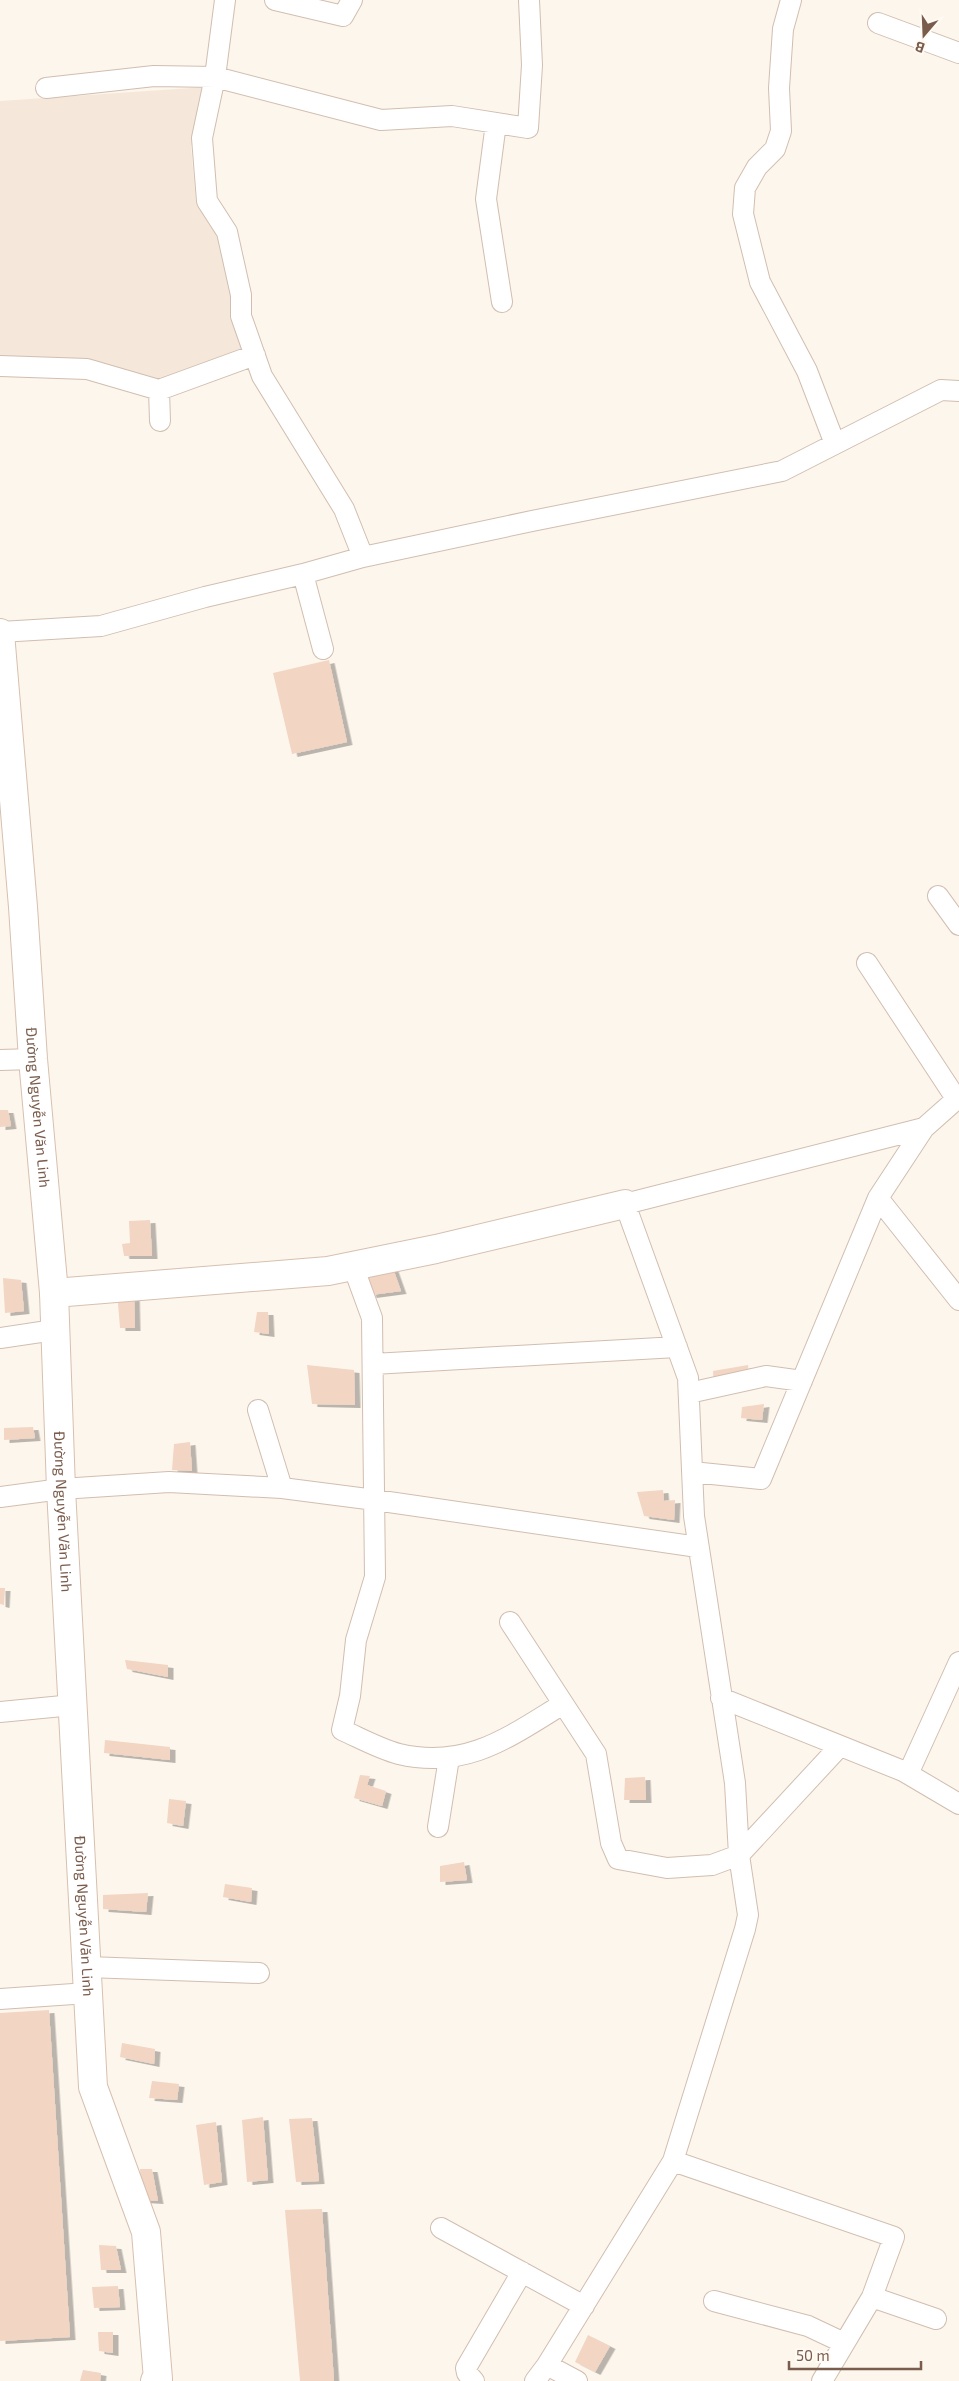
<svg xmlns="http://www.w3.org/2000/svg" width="959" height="2381" viewBox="0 0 959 2381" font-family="'Exo 2',sans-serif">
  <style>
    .residential { fill: #f5e8da }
    .building { fill: #f3d5c3; filter: url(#shadow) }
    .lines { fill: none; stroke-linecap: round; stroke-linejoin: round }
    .street-casing { stroke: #d1beb0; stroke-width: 22 }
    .secondary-casing { stroke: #d6c0b0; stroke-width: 30 }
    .street { stroke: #fff; stroke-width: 20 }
    .secondary { stroke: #fff; stroke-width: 28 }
    .labels { text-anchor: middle; stroke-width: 4.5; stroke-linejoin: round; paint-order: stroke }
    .street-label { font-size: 15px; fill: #7a5c4d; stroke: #fffaf3 }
  </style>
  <defs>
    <filter id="shadow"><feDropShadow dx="5.5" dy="3" stdDeviation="0" flood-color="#0004"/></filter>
  </defs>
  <rect width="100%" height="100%" fill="#fdf6ec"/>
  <path class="residential" d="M206 87 191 146 196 202 226 248 241 295V352L160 384 85 358 0 359V101Z"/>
  <path class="building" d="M329 660 347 742 292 754 273 673Z
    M0 1110H8L11 1126 0 1127Z
    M150 1220 152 1256H124L122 1244 130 1243 129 1221Z
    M391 1263 401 1291 371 1295 364 1271Z
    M3 1278 21 1280 24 1311 5 1313Z
    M134 1289 135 1328H120L117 1291Z
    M257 1312H268L269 1334 254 1332Z
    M307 1365 354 1370 355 1405 312 1404Z
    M748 1365 749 1379 714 1386 713 1371Z
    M764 1404 762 1420 741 1418 742 1407Z
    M33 1427 35 1438 4 1440V1428Z
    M190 1442 192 1471 172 1470 174 1444Z
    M663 1490 664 1501 675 1500 674 1520 644 1516 637 1492Z
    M0 1588H5L4 1605 0 1604Z
    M125 1660 168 1665V1677L127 1669Z
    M105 1740 170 1747V1760L104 1753Z
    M360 1775 370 1776 367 1785 386 1791 382 1806 354 1798Z
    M645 1777 646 1800H624L625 1778Z
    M169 1799 186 1801 183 1826 167 1823Z
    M464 1862 467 1880 440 1882V1866Z
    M225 1884 252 1888 251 1902 223 1897Z
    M148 1893 146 1912 103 1909V1895Z
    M49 2010 70 2337 0 2341V2013Z
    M122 2043 155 2049 154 2064 120 2057Z
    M152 2081 179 2084 177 2100 149 2098Z
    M263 2117 268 2180 247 2182 242 2120Z
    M312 2118 319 2181 296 2182 289 2119Z
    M216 2122 222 2182 204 2185 196 2125Z
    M140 2169H152L158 2201 142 2200Z
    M322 2209 334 2381H300L285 2210Z
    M99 2245 116 2246 121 2270H101Z
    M118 2286 120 2307 94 2308 92 2287Z
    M98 2332H113V2353L99 2351Z
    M588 2335 610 2346 595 2372 575 2362Z
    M83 2370 101 2373 100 2381H80Z"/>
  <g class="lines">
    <g class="street-casing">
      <path id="street" d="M275 0 343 16 352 0
        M529 0 532 65 528 128 452 116 381 120 215 77 202 138 207 201 227 232 241 295V316L262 376 344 509 363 557 532 521 782 471 941 390 959 391
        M791 0 783 29 779 88 781 131 775 149 757 167 745 188 743 214 760 282 807 371 835 444
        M878 23 959 53
        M46 88 154 76 215 77 225 0
        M496 123 486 199 502 302
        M0 366 87 369 159 390
        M160 421 159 390 255 355
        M0 632 101 626 205 597 303 574
        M323 649 303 574 363 557
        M938 896 959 925
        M867 963 957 1100
        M0 1060 33 1059
        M878 1198 959 1300
        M353 1266 372 1318 375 1577 356 1640 350 1696 342 1730C360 1738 380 1749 399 1754 466 1770 509 1737 563 1704
        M0 1338 54 1330
        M373 1364 677 1347
        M689 1393 766 1376 802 1381
        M258 1410 282 1488
        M692 1472 761 1479 878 1198 924 1128
        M0 1497 61 1489 169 1482 282 1488 375 1500 698 1547
        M510 1622 596 1754 611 1843 618 1859 667 1868 712 1865 739 1855 748 1915 745 1929 673 2161 547 2365 535 2381
        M721 1698 903 1771 959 1804
        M0 1712 73 1705
        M840 1746 739 1855 735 1783 694 1516 688 1378 625 1204 924 1128 959 1097
        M908 1774 959 1662
        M438 1827 449 1758
        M87 1967 259 1973
        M0 1999 88 1993
        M673 2161 894 2237 872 2297 822 2381
        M441 2228 584 2306
        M872 2297 936 2319
        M714 2301 808 2326 844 2343
        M547 2365 577 2381
        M474 2381 467 2373 466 2368 522 2272"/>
    </g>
    <g class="secondary-casing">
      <g id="secondary">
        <path id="s1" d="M0 633 23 907 33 1059 54 1293 61 1489 93 2087 146 2232 158 2379 155 2381"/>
        <path d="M54 1293 328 1271 436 1249 625 1204"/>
      </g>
    </g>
    <use href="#street" class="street"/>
    <use href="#secondary" class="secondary"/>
  </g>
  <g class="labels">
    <g class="street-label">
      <text dy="5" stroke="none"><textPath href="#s1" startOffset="476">Đường Nguyễn Văn Linh</textPath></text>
      <text dy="5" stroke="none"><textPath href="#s1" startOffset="881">Đường Nguyễn Văn Linh</textPath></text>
      <text dy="5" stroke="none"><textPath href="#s1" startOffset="1286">Đường Nguyễn Văn Linh</textPath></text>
    </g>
  </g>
  <g transform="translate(924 35) rotate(199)" stroke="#fffaf3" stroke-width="4" paint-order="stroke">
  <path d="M0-4L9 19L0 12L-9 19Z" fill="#7a5c4d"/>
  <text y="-8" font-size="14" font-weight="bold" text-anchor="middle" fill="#7a5c4d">B</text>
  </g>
  <path d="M789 2361v8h132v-8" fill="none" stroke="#7a5c4d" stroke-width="2.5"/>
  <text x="796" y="2361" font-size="15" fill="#7a5c4d" stroke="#fffaf3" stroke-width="4" paint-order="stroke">50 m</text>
</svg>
